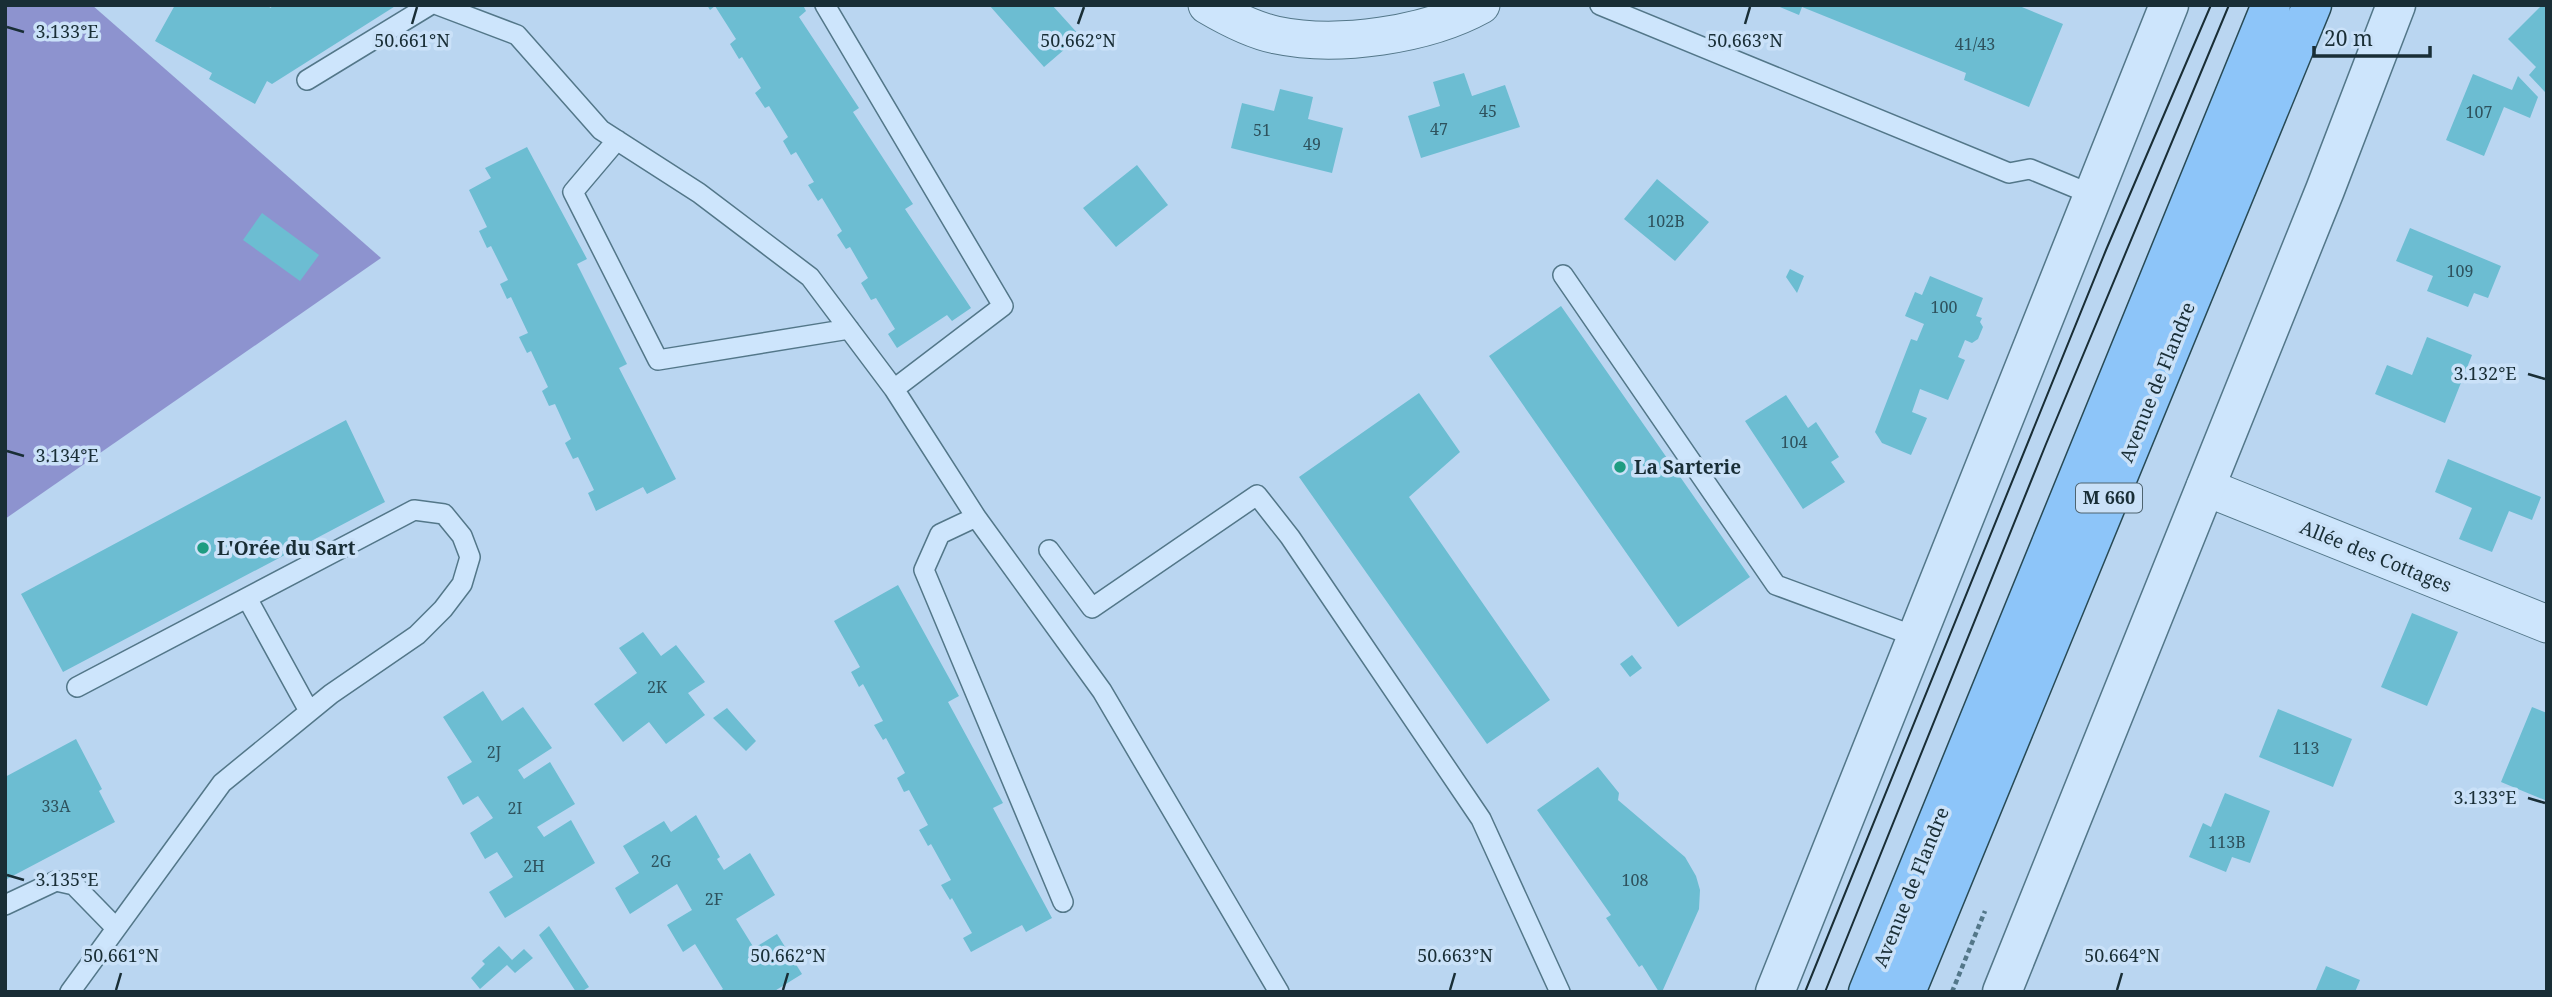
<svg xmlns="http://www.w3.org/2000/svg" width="2552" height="997" viewBox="0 0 2552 997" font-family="'Noto Serif',serif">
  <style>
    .green { fill: #8d93cf }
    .building { fill: #6cbdd2 }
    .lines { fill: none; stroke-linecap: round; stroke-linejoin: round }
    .service-casing { stroke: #537789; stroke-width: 22 }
    .minor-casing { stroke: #537789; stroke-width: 39 }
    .tertiary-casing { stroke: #537789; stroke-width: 41 }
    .primary-casing { stroke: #284a55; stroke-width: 41 }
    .path { stroke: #537789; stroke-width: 4.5; stroke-dasharray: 5 3.5; stroke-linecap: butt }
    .service { stroke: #cde5fc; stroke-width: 19 }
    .minor { stroke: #cde5fc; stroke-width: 37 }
    .tertiary { stroke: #cde5fc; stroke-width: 38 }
    .primary { stroke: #8dc5f9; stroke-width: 38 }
    .tram { stroke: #192e36; stroke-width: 2 }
    .ticks { fill: none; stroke: #192e36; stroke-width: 2.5 }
    .poi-dot { fill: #1e9c81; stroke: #cae1f8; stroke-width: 2.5 }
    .labels { text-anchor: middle; stroke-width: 7; stroke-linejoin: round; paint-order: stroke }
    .number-label { font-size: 16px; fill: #2e525d }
    .shield { fill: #cae1f8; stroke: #4e6470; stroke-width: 2 }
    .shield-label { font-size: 18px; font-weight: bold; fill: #192e36 }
    .street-label { font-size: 19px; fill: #192e36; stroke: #cae1f8 }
    .poi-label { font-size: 19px; font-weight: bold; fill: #192e36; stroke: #cae1f8; text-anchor: start }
    .ticks-label { font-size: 18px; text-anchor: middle; fill: #192e36; stroke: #cae1f8; stroke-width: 7; stroke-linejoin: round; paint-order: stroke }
  </style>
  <rect width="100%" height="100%" fill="#bad6f1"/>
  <path class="green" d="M5 5H92L381 258 5 519Z"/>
  <path class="building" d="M175 5H269L270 8 275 5H397L272 84 267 81 255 104 209 79 212 73 155 41Z
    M707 5H803L806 11 799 17 859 108 853 112 913 204 905 209 971 308 952 321 947 315 897 348 888 334 895 329 876 298 871 300 861 283 868 278 850 247 846 249 837 235 842 231 822 198 818 201 808 185 814 182 796 152 791 155 783 141 788 137 769 106 765 108 755 93 761 88 742 57 739 59 730 44 736 39 715 6 710 10Z
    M989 5H1052L1080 36 1044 67Z
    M1775 5H2017L2063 24 2029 107 1964 80 1966 73 1802 7 1799 15Z
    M2542 5 2547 7V90L2545 92 2529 75 2536 67 2508 39Z
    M1464 73 1472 96 1505 85 1520 127 1421 158 1408 116 1440 106 1433 82Z
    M2473 74 2512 90 2518 76 2538 97 2530 118 2504 107 2484 156 2446 140Z
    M1280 89 1313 97 1308 119 1343 128 1332 173 1231 148 1242 103 1274 111Z
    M527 147 587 259 577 264 627 364 619 368 676 479 647 494 643 487 596 511 588 493 594 490 578 457 573 459 565 443 571 439 555 404 549 406 542 391 548 387 531 351 527 353 519 337 528 333 511 297 507 299 500 284 508 280 491 246 487 248 479 231 487 227 469 190 491 178 485 168Z
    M1137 165 1168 205 1116 247 1083 208Z
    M1657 179 1709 222 1675 261 1624 219Z
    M262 213 319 255 300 281 243 240Z
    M2410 228 2501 266 2488 298 2474 293 2468 307 2427 291 2433 276 2396 261Z
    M1790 269 1804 276 1797 293 1786 277Z
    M1930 276 1983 298 1976 316 1982 318 1980 322 1983 327 1978 339 1972 343 1965 340 1958 357 1965 360 1948 400 1920 389 1912 412 1927 418 1911 455 1882 443 1875 432 1911 339 1917 341 1924 324 1905 316 1915 292 1922 295Z
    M1561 306 1750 577 1678 627 1489 356Z
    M2427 337 2472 355 2445 423 2375 394 2387 365 2412 375Z
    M1419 393 1460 452 1409 497 1550 700 1487 744 1299 477Z
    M1786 395 1808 428 1816 422 1839 457 1831 462 1845 482 1803 509 1745 421Z
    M346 420 385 502 63 672 21 594Z
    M2448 459 2541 497 2532 520 2509 511 2492 552 2459 539 2472 508 2435 492Z
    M898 585 959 696 948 702 1003 803 993 808 1052 918 1026 932 1022 925 971 952 963 938 972 933 952 898 950 900 941 885 951 880 931 844 928 846 919 830 928 825 909 790 904 792 897 778 905 773 886 738 883 740 874 725 883 721 863 684 859 687 851 672 860 667 834 621Z
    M2412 613 2458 632 2427 706 2381 687Z
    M643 632 661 656 676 645 705 682 688 693 705 715 666 744 649 722 623 742 594 704 637 673 619 648Z
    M1632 655 1642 668 1630 677 1620 664Z
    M483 691 502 721 523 707 552 748 518 770 524 779 550 762 575 804 537 827 544 837 571 820 595 863 505 918 489 892 513 877 497 852 485 859 470 833 493 818 478 796 463 805 447 777 472 762 443 717Z
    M2532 707 2547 713V801L2501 782Z
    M727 708 756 741 746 751 713 718Z
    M2278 709 2352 739 2333 787 2259 757Z
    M76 739 102 789 99 791 115 822 5 880V777Z
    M1598 767 1619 793 1618 800 1685 857 1696 876 1700 890 1699 909 1662 992H1659L1642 965 1639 967 1606 918 1611 915 1537 810Z
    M2225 793 2270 811 2250 863 2232 857 2226 872 2189 857 2203 823 2211 827Z
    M696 815 720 857 717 859 724 870 750 853 775 895 736 919 754 948 777 934 802 974 773 992H718L723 989 695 944 683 952 667 925 692 910 677 884 630 914 615 888 639 873 623 846 664 821 671 832Z
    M549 926 589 987 581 992H576L539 935Z
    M499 946 512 960 524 949 533 958 515 973 507 965 480 989 471 978 485 964 482 961Z
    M2326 966 2360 980 2355 992H2315Z"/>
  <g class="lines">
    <g class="service-casing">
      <path id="service" d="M438 5 517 35 601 130 699 193 810 277 894 389 976 517 1102 691 1279 992
        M825 5 1003 306 894 389
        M1600 5 2009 173 2030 169 2093 195
        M307 80 430 5
        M617 140 573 192 658 360 849 329
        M1563 275 1776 585 1917 637
        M976 517 940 534 924 570 1063 902
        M1049 550 1092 608 1257 495 1290 537 1481 819 1560 992
        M247 598 309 711
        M5 905 56 881 74 885 116 928
        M70 992 222 783 331 694 417 635 443 609 462 584 470 557 462 536 444 514 414 510 77 687"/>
    </g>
    <g class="minor-casing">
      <path id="minor" d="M1207 5C1229 18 1252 30 1276 35 1337 48 1427 35 1481 5
        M2205 487 2547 624"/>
    </g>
    <g class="tertiary-casing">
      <path id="tertiary" d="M1775 992 2169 5
        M2002 992 2325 190 2396 5"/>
    </g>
    <g class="primary-casing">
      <path id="primary" d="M1868 992 2271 5
        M1906 992 2312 5"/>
    </g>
    <path class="path" d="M1952 992 1985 911"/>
    <use href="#service" class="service"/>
    <use href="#minor" class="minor"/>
    <use href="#tertiary" class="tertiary"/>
    <use href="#primary" class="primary"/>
    <path class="tram" d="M1805 992 2106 250 2211 5
      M1825 992 2046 444 2229 5"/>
  </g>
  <path class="ticks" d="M412 24 417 7M1078 24 1084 7M1745 24 1750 7M7 27 24 32M2528 374 2545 379M7 451 24 456M2528 798 2545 803M7 875 24 880M116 990 121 973M783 990 788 973M1450 990 1455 973M2117 990 2122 973"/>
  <g class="poi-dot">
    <circle cx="1620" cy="467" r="7"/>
    <circle cx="203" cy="548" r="7"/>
  </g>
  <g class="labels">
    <g class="number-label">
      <text x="1975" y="50">41/43</text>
      <text x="1488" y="117">45</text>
      <text x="2479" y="118">107</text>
      <text x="1439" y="135">47</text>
      <text x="1262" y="136">51</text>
      <text x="1312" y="150">49</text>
      <text x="1666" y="227">102B</text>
      <text x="2460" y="277">109</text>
      <text x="1944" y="313">100</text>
      <text x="1794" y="448">104</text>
      <text x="657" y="693">2K</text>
      <text x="2306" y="754">113</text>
      <text x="494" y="758">2J</text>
      <text x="56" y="812">33A</text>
      <text x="515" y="814">2I</text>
      <text x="2227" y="848">113B</text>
      <text x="661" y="867">2G</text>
      <text x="534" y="872">2H</text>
      <text x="1635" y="886">108</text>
      <text x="714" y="905">2F</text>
    </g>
    <rect class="shield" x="2076" y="483.5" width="66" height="29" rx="5"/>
    <g class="shield-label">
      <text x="2109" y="504">M 660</text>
    </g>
    <g class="street-label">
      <text transform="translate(2157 382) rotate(-68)" y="7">Avenue de Flandre</text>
      <text transform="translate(2376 556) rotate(22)" y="7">Allée des Cottages</text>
      <text transform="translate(1911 887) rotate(-68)" y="7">Avenue de Flandre</text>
    </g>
    <g class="poi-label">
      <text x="1634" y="474">La Sarterie</text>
      <text x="217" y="555">L'Orée du Sart</text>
    </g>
  </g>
  <g class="ticks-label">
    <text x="67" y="38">3.133°E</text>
    <text x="412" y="47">50.661°N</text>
    <text x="1078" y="47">50.662°N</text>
    <text x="1745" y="47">50.663°N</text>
    <text x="2485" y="380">3.132°E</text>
    <text x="67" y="462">3.134°E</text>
    <text x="2485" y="804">3.133°E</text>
    <text x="67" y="886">3.135°E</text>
    <text x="121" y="962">50.661°N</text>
    <text x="788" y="962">50.662°N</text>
    <text x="1455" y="962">50.663°N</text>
    <text x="2122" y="962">50.664°N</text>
  </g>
  <rect width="2552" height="997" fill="none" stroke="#192e36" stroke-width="14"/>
  <path d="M2314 46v10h116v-10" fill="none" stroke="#192e36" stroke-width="3.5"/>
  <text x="2324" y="46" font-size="21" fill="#192e36" stroke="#cae1f8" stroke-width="5" paint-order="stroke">20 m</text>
</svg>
